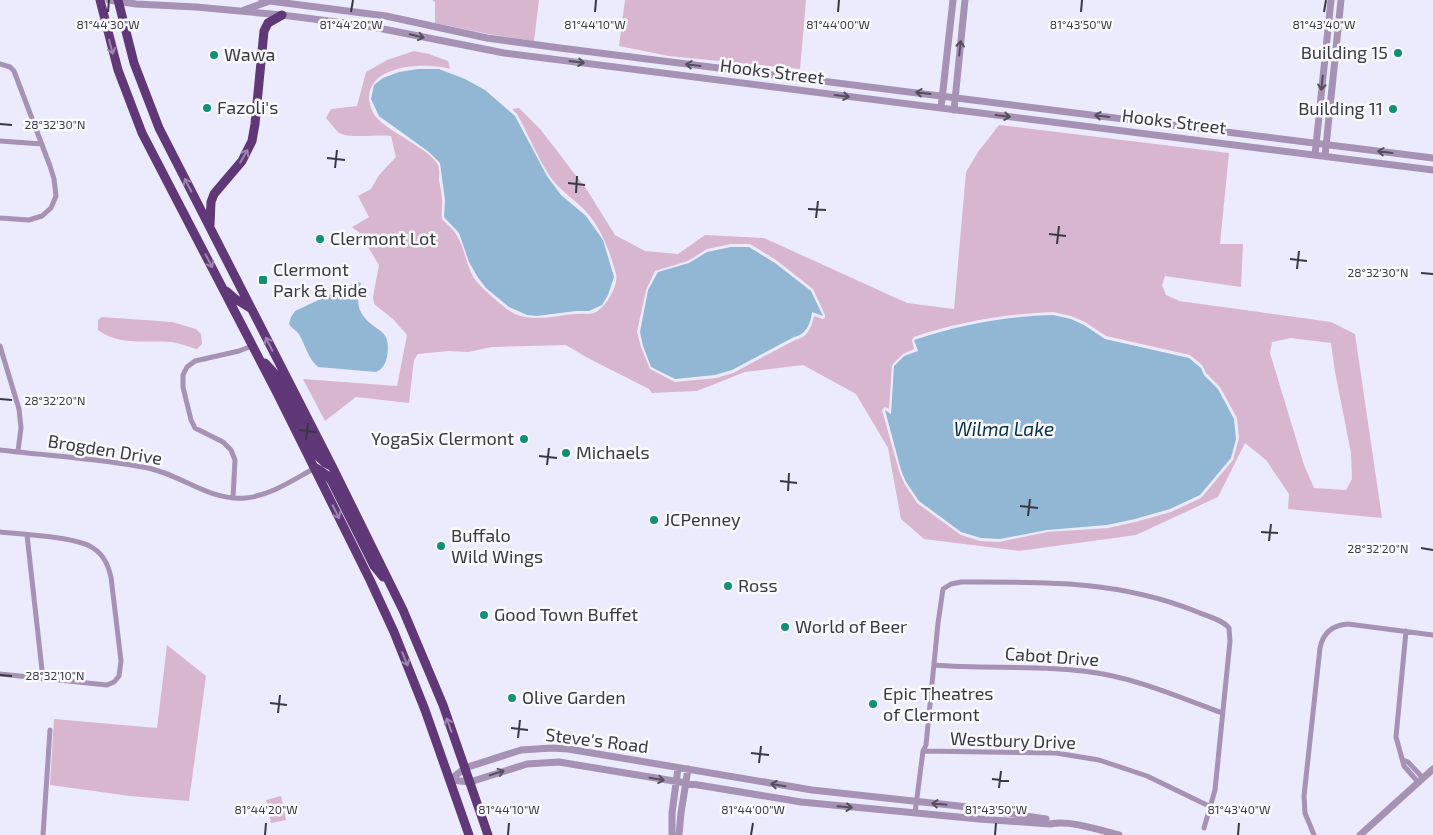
<svg xmlns="http://www.w3.org/2000/svg" width="1433" height="835" viewBox="0 0 1433 835" font-family="'Exo 2',sans-serif">
  <style>
    .green { fill: #d9b6d0; fill-rule: evenodd }
    .water { fill: #92b7d5 }
    .lines { fill: none; stroke-linecap: round; stroke-linejoin: round }
    .minor { stroke: #a692b4; stroke-width: 5 }
    .tertiary { stroke: #a692b4; stroke-width: 7 }
    .trunk { stroke: #603878; stroke-width: 9 }
    .oneway { stroke: #544f5e }
    .oneway2 { stroke: #9e85ae }
    .ticks { fill: none; stroke: #393942; stroke-width: 2 }
    .poi-dot { fill: #0f9077; stroke: #faf9fe; stroke-width: 2 }
    .labels { text-anchor: middle; stroke-width: 5; stroke-linejoin: round; paint-order: stroke }
    .poi-label { font-size: 18px; fill: #393942; stroke: #faf9fe; text-anchor: start }
    .street-label { font-size: 18px; fill: #393942; stroke: #faf9fe }
    .water-label { font-size: 19px; font-style: italic; fill: #002f4c; stroke: #faf9fe }
    .ticks-label { font-size: 12px; text-anchor: middle; fill: #393942; stroke: #faf9fe; stroke-width: 5; stroke-linejoin: round; paint-order: stroke }
  </style>
  <rect width="100%" height="100%" fill="#eceafd"/>
  <path class="green" d="M432 0H539L534 41 488 34 435 23V2Z
    M625 0H806L800 69 669 56 619 46Z
    M414 51 429 54 448 61 450 69C427 62 370 64 369 97 369 103 372 113 377 118 389 132 431 150 438 165 440 169 439 176 439 180 440 187 442 193 442 199 443 206 441 212 442 219 446 224 454 229 457 236 465 249 466 265 474 278 480 287 498 302 507 309 528 325 554 315 577 314 584 313 590 315 596 312 606 307 619 285 616 274 610 252 603 233 589 215 577 200 561 193 549 175 537 156 528 134 517 114L512 109 519 108 541 130 587 190 615 235 645 251 678 254 705 235 764 238 907 303 954 309 966 172 978 152 999 125 1229 153 1220 244H1243L1241 287 1165 276 1162 285 1166 295 1179 301 1331 322 1355 334 1382 518 1288 509 1289 494 1266 460 1245 443 1218 497 1136 535 1019 551 924 539 901 519 888 448 856 394 803 365 745 372 697 391 652 393 649 389 586 357 566 345 492 347 468 352 449 351 418 354 414 360 409 403 356 397 325 421 303 379 397 386 407 335 393 319 374 304 373 297 379 265 365 242V237L352 227 369 217 358 196 371 189 379 175 396 157 391 136C377 134 350 139 339 133 334 129 330 122 326 118L331 109 357 106 366 72 387 60ZM731 244H750L776 260 813 289 825 315V318L823 319 814 316C812 327 807 338 795 340L733 373 716 378 675 382 650 369 641 347 637 332 646 290 655 271 688 261 707 249ZM1053 312 1071 316 1085 322 1106 336 1190 355 1202 365 1206 373 1220 387 1237 418 1239 438 1233 460 1201 498 1171 512 1135 522 1108 528 1047 532 999 542 980 541 961 535 917 503 904 483 899 471 882 410 885 407 889 409 892 365 903 354 914 349 912 340 914 337C958 322 1006 314 1053 312ZM1291 338 1331 343 1335 372 1351 453 1352 479 1346 490 1314 488 1304 465 1270 353 1272 342Z
    M102 317 172 322 196 329 201 334 202 344 197 349C189 347 180 343 171 342 147 340 118 346 98 330V320Z
    M167 645 206 676 189 801 130 796 50 785 54 719 157 728Z
    M281 796 286 820 271 823 266 800Z"/>
  <path class="water" d="M418 69H439L465 79 485 90 515 116 547 176 561 195 586 216 603 240 614 277 608 295 602 305 589 311H576L537 316 527 315 509 307 486 288 477 276 469 262 459 233 444 217 445 200 440 163 429 152 379 116 371 99 374 85 383 78 399 72Z
    M731 247H749L775 263 811 291 823 316 812 312C811 323 806 335 794 337L732 370 715 375 675 379 651 367 643 346 640 332 648 290 658 272 689 263 707 252Z
    M357 282 361 283C358 293 356 305 362 314 375 334 392 326 387 357 385 364 383 369 376 372L318 367C308 358 306 347 300 336 298 331 292 329 289 324L291 317 295 311Z
    M1053 315 1071 319 1084 325 1105 339 1189 358 1201 368 1204 375 1218 389 1234 419 1236 439 1231 458 1200 495 1170 509 1135 519 1107 525 1047 530 1000 539 981 538 961 532 919 501 906 482 901 470 885 410 891 414 894 366 904 356 918 351 914 340C959 325 1006 316 1053 315Z"/>
  <g class="lines">
    <path class="minor" d="M0 64 10 67 14 71 50 166 54 179 56 196 51 208 42 216 29 220 0 218
      M0 141 42 144
      M0 346 19 409 21 428 18 451
      M0 450C49 456 100 458 148 468 182 475 209 501 245 498 270 496 293 480 315 468
      M233 498 235 460 231 450 223 442 195 428 191 420 183 387V375L187 367 195 361 239 351 252 346
      M0 532C21 534 78 537 93 548 104 555 108 565 111 577L121 661 119 676 114 682 107 685 0 674
      M27 535 43 679
      M1406 631 1396 737 1404 766 1418 782
      M934 665C983 669 1033 665 1083 671 1131 676 1177 696 1222 713
      M923 751 1056 753 1099 760 1147 776 1211 807
      M1403 760 1408 762 1423 778
      M915 813 923 751 926 745 938 623 943 589 951 584 961 582C1044 582 1117 580 1195 611 1206 616 1222 619 1229 628L1230 641 1215 790 1204 828
      M43 835 50 730
      M1314 835 1305 813 1304 796 1320 648C1323 633 1333 625 1348 624L1433 635"/>
    <path class="tertiary" d="M109 0 136 4 196 7 282 15 368 26 504 53 1433 170
      M262 0 386 16 487 38 560 48 1433 158
      M244 10 267 2
      M941 108 953 0
      M954 110 965 0
      M1315 155 1331 0
      M1325 156 1341 0
      M450 780 470 782 527 764 559 762 801 802 979 819 1050 824C1072 820 1098 830 1119 835
      M450 780 465 768 521 750 552 748 568 749 812 790 959 806 1046 819
      M672 835V813L678 768
      M679 835 681 813 688 769
      M1360 835 1433 769"/>
    <path class="trunk" d="M100 0 118 70 142 133 277 393 370 580 394 632 425 710 469 835
      M118 0 134 63 159 128 332 466 403 610 443 705 488 835
      M210 225 211 202 214 194 242 161 252 141 255 124 264 31 268 23 282 15
      M226 291 234 298 250 308
      M265 363 277 376 318 456 325 463 331 466
      M316 468 328 476 332 482 374 566 383 577"/>
  </g>
  <defs><path id="oneway-shaft" d="M-6 0H5M1.5-3L5.5 0L1.5 3" fill="none" stroke-width="1.6" stroke-linecap="round" stroke-linejoin="round" transform="scale(1.25)"/></defs>
  <g class="oneway">
    <use href="#oneway-shaft" transform="translate(417 36) rotate(14)"/>
    <use href="#oneway-shaft" transform="translate(960 48) rotate(-84)"/>
    <use href="#oneway-shaft" transform="translate(577 62) rotate(7)"/>
    <use href="#oneway-shaft" transform="translate(693 65) rotate(-173)"/>
    <use href="#oneway-shaft" transform="translate(1322 83) rotate(96)"/>
    <use href="#oneway-shaft" transform="translate(923 93) rotate(-173)"/>
    <use href="#oneway-shaft" transform="translate(842 96) rotate(7)"/>
    <use href="#oneway-shaft" transform="translate(1003 116) rotate(7)"/>
    <use href="#oneway-shaft" transform="translate(1102 116) rotate(-173)"/>
    <use href="#oneway-shaft" transform="translate(1385 152) rotate(-173)"/>
    <use href="#oneway-shaft" transform="translate(497 773) rotate(-18)"/>
    <use href="#oneway-shaft" transform="translate(657 779) rotate(10)"/>
    <use href="#oneway-shaft" transform="translate(778 785) rotate(-171)"/>
    <use href="#oneway-shaft" transform="translate(939 804) rotate(-174)"/>
    <use href="#oneway-shaft" transform="translate(845 807) rotate(5)"/>
  </g>
  <g class="oneway2">
    <use href="#oneway-shaft" transform="translate(111 47) rotate(75)"/>
    <use href="#oneway-shaft" transform="translate(244 156) rotate(-60)"/>
    <use href="#oneway-shaft" transform="translate(188 185) rotate(-117)"/>
    <use href="#oneway-shaft" transform="translate(209 261) rotate(62)"/>
    <use href="#oneway-shaft" transform="translate(269 344) rotate(-117)"/>
    <use href="#oneway-shaft" transform="translate(336 512) rotate(64)"/>
    <use href="#oneway-shaft" transform="translate(405 659) rotate(68)"/>
    <use href="#oneway-shaft" transform="translate(449 725) rotate(-110)"/>
  </g>
  <path class="ticks" d="M108 12 109 0M351 12 353 0M595 12 596 0M838 12 839 0M1081 12 1082 0M1324 12 1326 0M0 124 12 125M327 158 345 160M335 168 337 150M568 183 585 185M576 193 577 176M808 209 826 210M816 218 818 201M1049 234 1066 236M1057 244 1059 226M1290 259 1307 261M1297 269 1299 251M1421 273 1433 274M0 399 12 400M299 430 316 432M306 440 308 423M539 456 557 458M547 465 549 448M780 481 797 483M788 491 789 473M1020 506 1038 508M1028 516 1030 499M1261 532 1278 533M1269 541 1271 524M1421 548 1433 550M0 675 12 676M270 703 287 705M278 713 280 695M511 728 528 730M518 738 520 720M751 753 769 755M759 763 761 746M992 779 1009 781M999 788 1001 771M265 835 266 823M508 835 509 823M751 835 753 823M995 835 996 823M1238 835 1239 823"/>
  <g class="poi-dot">
    <circle cx="1398" cy="53" r="5"/>
    <circle cx="214" cy="55" r="5"/>
    <circle cx="207" cy="108" r="5"/>
    <circle cx="1393" cy="109" r="5"/>
    <circle cx="320" cy="239" r="5"/>
    <rect x="258" y="275" width="10" height="10" rx="2.5"/>
    <circle cx="524" cy="439" r="5"/>
    <circle cx="566" cy="453" r="5"/>
    <circle cx="654" cy="520" r="5"/>
    <circle cx="441" cy="546" r="5"/>
    <circle cx="728" cy="586" r="5"/>
    <circle cx="484" cy="615" r="5"/>
    <circle cx="785" cy="627" r="5"/>
    <circle cx="512" cy="698" r="5"/>
    <circle cx="873" cy="704" r="5"/>
  </g>
  <g class="labels">
    <g class="poi-label">
      <text x="1388" y="59" text-anchor="end">Building 15</text>
      <text x="224" y="61">Wawa</text>
      <text x="217" y="114">Fazoli's</text>
      <text x="1383" y="115" text-anchor="end">Building 11</text>
      <text x="330" y="245">Clermont Lot</text>
      <text x="273" y="276">Clermont<tspan x="273" dy="21">Park &amp; Ride</tspan></text>
      <text x="514" y="445" text-anchor="end">YogaSix Clermont</text>
      <text x="576" y="459">Michaels</text>
      <text x="664" y="526">JCPenney</text>
      <text x="451" y="542">Buffalo<tspan x="451" dy="21">Wild Wings</tspan></text>
      <text x="738" y="592">Ross</text>
      <text x="494" y="621">Good Town Buffet</text>
      <text x="795" y="633">World of Beer</text>
      <text x="883" y="700">Epic Theatres<tspan x="883" dy="21">of Clermont</tspan></text>
      <text x="522" y="704">Olive Garden</text>
    </g>
    <g class="street-label">
      <text transform="translate(772 72) rotate(7)" y="6">Hooks Street</text>
      <text transform="translate(1174 122) rotate(7)" y="6">Hooks Street</text>
      <text transform="translate(105 450) rotate(9)" y="6">Brogden Drive</text>
      <text transform="translate(1052 657) rotate(4)" y="6">Cabot Drive</text>
      <text transform="translate(597 741) rotate(7)" y="6">Steve's Road</text>
      <text transform="translate(1013 741) rotate(2)" y="6">Westbury Drive</text>
    </g>
    <g class="water-label">
      <text x="1004" y="436">Wilma Lake</text>
    </g>
  </g>
  <g class="ticks-label">
    <text x="108" y="29">81°44'30"W</text>
    <text x="351" y="29">81°44'20"W</text>
    <text x="595" y="29">81°44'10"W</text>
    <text x="838" y="29">81°44'00"W</text>
    <text x="1081" y="29">81°43'50"W</text>
    <text x="1324" y="29">81°43'40"W</text>
    <text x="55" y="129">28°32'30"N</text>
    <text x="1378" y="277">28°32'30"N</text>
    <text x="55" y="405">28°32'20"N</text>
    <text x="1378" y="553">28°32'20"N</text>
    <text x="55" y="680">28°32'10"N</text>
    <text x="266" y="814">81°44'20"W</text>
    <text x="509" y="814">81°44'10"W</text>
    <text x="753" y="814">81°44'00"W</text>
    <text x="996" y="814">81°43'50"W</text>
    <text x="1239" y="814">81°43'40"W</text>
  </g>
</svg>
